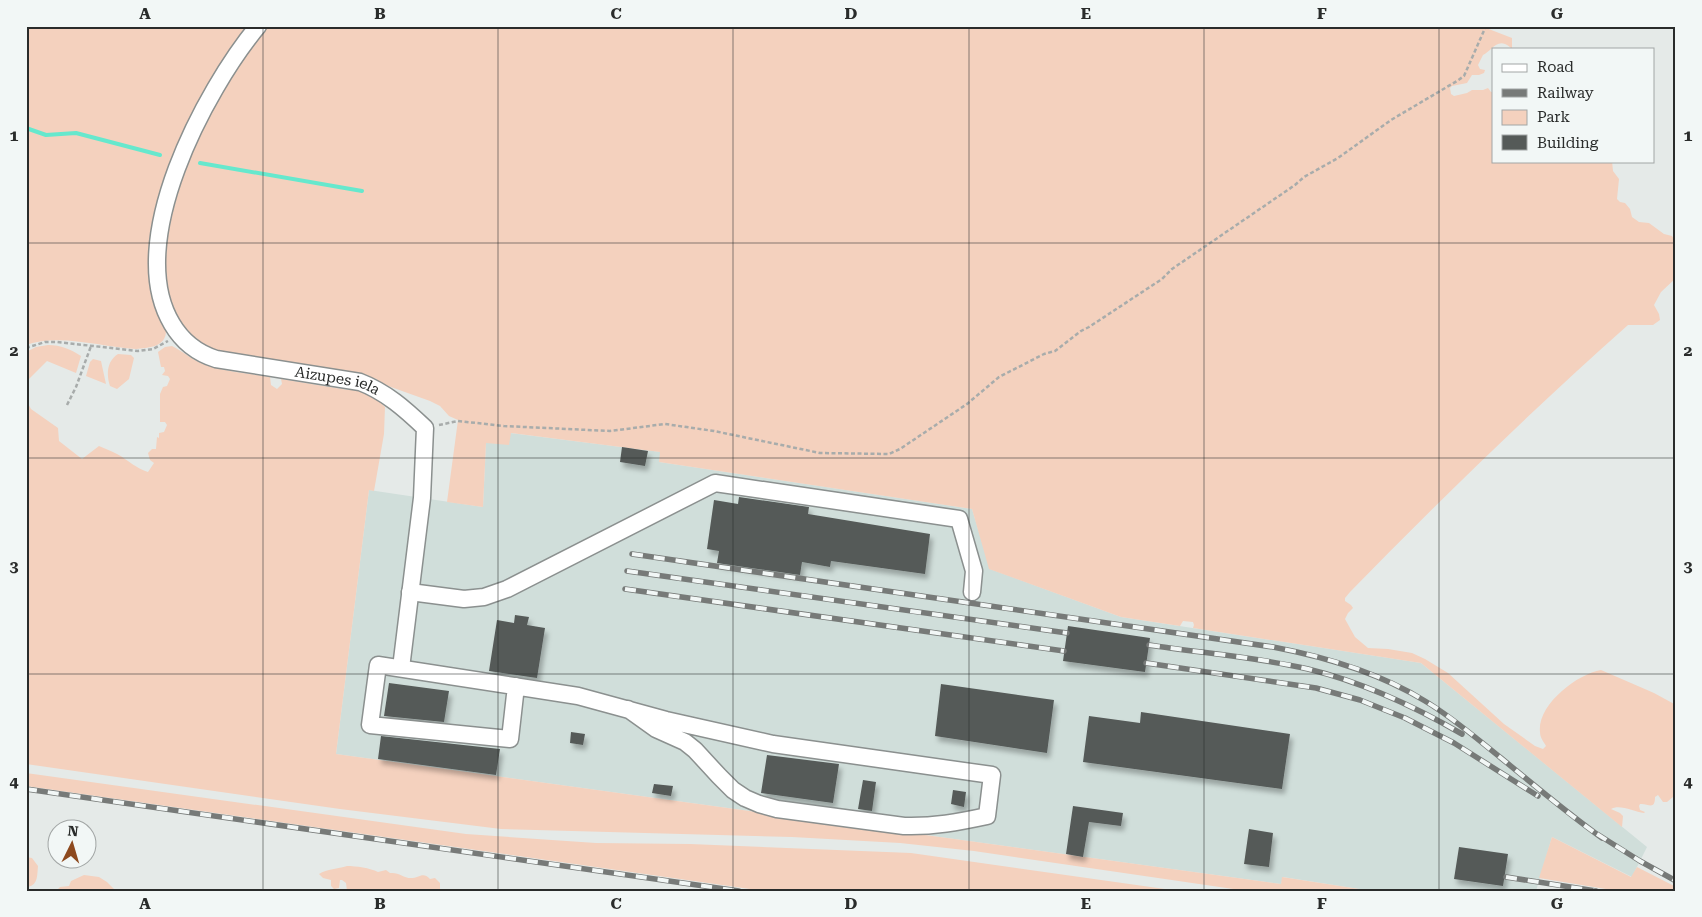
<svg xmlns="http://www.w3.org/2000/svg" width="1702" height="917" viewBox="0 0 1702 917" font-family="'Roboto Serif',serif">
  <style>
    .built { fill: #d0deda }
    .green { fill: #f4d1be }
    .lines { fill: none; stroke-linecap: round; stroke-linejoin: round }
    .stream { stroke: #66e8cd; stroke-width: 4 }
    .building { fill: #555a58; filter: url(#shadow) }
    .minor-casing { stroke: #8b908f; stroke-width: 19 }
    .path { stroke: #a8acab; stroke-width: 2.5; stroke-dasharray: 4 2.5; stroke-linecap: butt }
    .minor { stroke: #fff; stroke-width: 16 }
    .rail-casing { stroke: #777a78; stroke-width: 5.5 }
    .rail { stroke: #f2f7f6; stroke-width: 4; stroke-dasharray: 11; stroke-linecap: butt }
    .grid { fill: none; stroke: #2a2c2b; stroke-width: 1; stroke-opacity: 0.55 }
    .labels { text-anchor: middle; stroke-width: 5; stroke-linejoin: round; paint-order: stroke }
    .street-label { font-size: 15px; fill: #2a2c2b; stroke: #f2f7f6 }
    .neatline { fill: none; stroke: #2a2c2b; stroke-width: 2 }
    .grid-label { font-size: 16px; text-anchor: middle; font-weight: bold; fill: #2a2c2b }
  </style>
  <defs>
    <filter id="shadow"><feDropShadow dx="3" dy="5" stdDeviation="2.5" flood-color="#0004"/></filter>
  </defs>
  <rect width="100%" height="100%" fill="#e5eae8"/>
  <path class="built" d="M510 433 661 452 659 462 972 509 990 569 1121 617 1421 663 1647 847 1632 877 1552 837 1536 891H1372L1283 877 1281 884 336 754 369 490 483 507 486 443Z"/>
  <path class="green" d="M26 26H249L228 55 150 261C149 286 155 308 166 331 166 347 148 348 136 349 101 347 60 333 26 345Z
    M267 26H1481L1512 38V49C1510 47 1508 45 1505 44 1496 40 1490 52 1483 55L1478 65 1480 69 1485 70 1484 73 1479 75H1472L1467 83 1452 86 1450 88 1451 94 1454 96 1467 93 1472 90H1483L1488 88 1491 92H1493V161H1612L1613 171 1619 179 1617 199 1620 202 1625 203 1630 209 1632 217 1639 222 1649 223 1664 234 1672 236 1675 241 1676 278 1661 292 1654 305 1659 314 1660 320 1653 325H1628C1532 410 1440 500 1350 592L1345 598V601L1351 605 1353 608 1348 613 1345 619 1355 637 1368 648 1388 649 1412 653 1425 659 1448 673 1504 724 1535 746 1543 749 1546 746C1544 742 1540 738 1540 732 1537 705 1577 674 1601 670L1654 693 1676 705V797H1673L1667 802H1663L1658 795 1655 797C1655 811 1648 803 1640 804L1639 806 1640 810 1645 812 1644 813C1634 812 1620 804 1611 809L1620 813 1623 816 1622 827 1421 663 1193 628 1194 625 1193 622 1183 621 1180 626 1121 617 989 569 972 509 659 462 660 452 511 433 509 445 486 443 483 507 447 502 458 420 449 416 440 406 430 401 377 382V379L213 351C199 344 182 332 175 316 173 312 172 306 171 302 169 293 165 284 165 276 163 210 201 120 238 66 247 52 257 39 267 26Z
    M48 345C61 345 70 349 81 356L76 373 47 361 26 382V352L36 347Z
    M172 346C182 351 191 359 203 364 224 372 248 373 270 377L271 385 277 389 282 384 281 379 348 390C363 389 375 396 385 407L384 434 374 491 369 490 336 754 1281 884 1282 877 1372 891H1247L974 851 900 843 792 837 501 829 340 809 26 764V400L31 409 58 428 59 441 82 459 99 446C105 449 112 451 117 454 128 460 137 469 148 472L154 463 150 460 148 453 152 449H156L157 437 159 438V433L164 432 167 425 165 422H160V394L163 387 167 386 170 379 168 376 162 375 165 371 164 367H161L158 352 165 347Z
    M118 354 131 355 134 358 129 379 117 389 110 386C106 374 107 361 118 354Z
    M93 359 101 361 106 384 86 376 90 362Z
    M26 773 466 834 596 843 690 844 911 853 1179 891H764L26 786Z
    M1552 837 1631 877 1637 867 1676 887V891H1618L1539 878Z
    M26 857 32 858 38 866C37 877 38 886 26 887Z
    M347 866C356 866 370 868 378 872L386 870 390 873C399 872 403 878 411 878 419 878 423 871 430 879L435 878 440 883V889L441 891H347L346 883 342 880H340L339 888 334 889 331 886V880L323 878 319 874C327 869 338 869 347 866Z
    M84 875 99 877 107 882 116 891H56L60 887 69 886 71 881Z"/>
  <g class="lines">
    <path class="stream" d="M26 128 46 135 76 133 160 155
      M200 163 362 191"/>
  </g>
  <path class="building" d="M622 447 648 451 645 466 620 462Z
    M739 497 809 507 808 514 930 534 925 574 831 561 830 567 802 562 800 575 717 563 719 551 707 549 714 500 738 504Z
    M515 615 529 617 527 625 545 628 537 678 489 671 497 620 514 623Z
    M1068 626 1150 638 1145 672 1063 661Z
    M389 683 449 691 444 722 384 716Z
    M941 684 1054 700 1047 753 935 736Z
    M1141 712 1290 734 1282 789 1083 762 1089 716 1140 723Z
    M571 732 585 734 583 745 570 743Z
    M381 736 500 749 496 775 378 759Z
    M767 755 839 764 833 803 761 793Z
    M863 780 876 782 872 811 858 809Z
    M654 784 673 786 671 796 652 793Z
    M953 790 966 792 964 807 951 804Z
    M1073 806 1123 813 1121 826 1089 822 1083 857 1066 854Z
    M1249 829 1273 833 1269 867 1244 864Z
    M1459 847 1508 854 1503 886 1454 879Z"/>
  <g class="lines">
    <g class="minor-casing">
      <g id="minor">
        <path id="s1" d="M258 26C205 90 123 243 172 324 182 341 197 353 216 359L360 382C386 392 405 409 425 428L422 498 401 668"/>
        <path d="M410 592 464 599 484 597 507 589 715 483 959 519 974 571 972 592"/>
        <path d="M516 686 510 739 370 725 378 665 578 696 666 720 773 744 992 775 987 816C959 822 933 827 904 826L777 809 759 804 745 798 733 790 719 776 695 750 685 742 656 729 628 709"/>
      </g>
    </g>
    <path class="path" d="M26 348 45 342H57L138 351 153 349 168 341
      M67 405 76 387 91 346
      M439 425 458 421 504 426 610 431 665 424 714 431 820 453 889 454 900 449 967 404 999 377 1044 354 1055 351 1081 331 1089 327 1162 279 1172 269 1295 185 1304 177 1338 158 1391 120 1457 81 1464 76 1486 26"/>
    <use href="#minor" class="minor"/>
    <g class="rail-casing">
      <path id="rail" d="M632 554 1273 647C1326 657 1378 672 1425 701 1452 717 1476 738 1501 758 1534 785 1567 813 1602 838
        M627 571 1067 633
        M625 589 1064 651
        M1149 645C1201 653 1257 657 1308 669 1362 682 1414 706 1462 734
        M1146 663 1316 688 1360 700 1405 718 1454 743 1538 796
        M26 789 739 891
        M1597 834 1640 861 1676 881
        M1506 877 1596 891"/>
    </g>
    <use href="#rail" class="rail"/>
  </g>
  <path class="grid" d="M263 26V891M498 26V891M733 26V891M969 26V891M1204 26V891M1439 26V891M26 243H1676M26 458H1676M26 674H1676"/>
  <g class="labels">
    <g class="street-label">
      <text dy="5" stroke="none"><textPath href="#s1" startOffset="506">Aizupes iela</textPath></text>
    </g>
  </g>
  <rect width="1702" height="917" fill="none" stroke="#f2f7f6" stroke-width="55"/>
  <rect x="1492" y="48" width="162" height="115" fill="#f2f7f6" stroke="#a2a6a5"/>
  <rect x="1502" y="64" width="25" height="8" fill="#ffffff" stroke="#a2a6a5"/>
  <text x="1537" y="72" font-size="15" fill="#2a2c2b">Road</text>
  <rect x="1502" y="89" width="25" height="8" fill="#777a78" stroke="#a2a6a5"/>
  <text x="1537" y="98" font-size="15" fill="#2a2c2b">Railway</text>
  <rect x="1502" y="110" width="25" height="15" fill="#f4d1be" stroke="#a2a6a5"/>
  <text x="1537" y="122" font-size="15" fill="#2a2c2b">Park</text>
  <rect x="1502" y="135" width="25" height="15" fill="#555a58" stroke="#a2a6a5"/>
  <text x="1537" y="148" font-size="15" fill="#2a2c2b">Building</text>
  <g transform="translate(72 844) rotate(5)"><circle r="24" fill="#f2f7f6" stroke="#a2a6a5"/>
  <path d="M0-4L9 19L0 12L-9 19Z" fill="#8d491e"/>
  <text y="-8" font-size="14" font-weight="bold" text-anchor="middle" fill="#2a2c2b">N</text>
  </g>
  <rect x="28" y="28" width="1646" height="862" class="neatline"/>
  <g class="grid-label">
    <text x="145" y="19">A</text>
    <text x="380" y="19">B</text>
    <text x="616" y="19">C</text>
    <text x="851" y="19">D</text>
    <text x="1086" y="19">E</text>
    <text x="1322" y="19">F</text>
    <text x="1557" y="19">G</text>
    <text x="14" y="141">1</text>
    <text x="1688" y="141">1</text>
    <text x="14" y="356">2</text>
    <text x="1688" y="356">2</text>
    <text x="14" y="572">3</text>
    <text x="1688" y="572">3</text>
    <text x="14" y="787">4</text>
    <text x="1688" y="787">4</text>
    <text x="145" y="909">A</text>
    <text x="380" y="909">B</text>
    <text x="616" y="909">C</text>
    <text x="851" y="909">D</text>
    <text x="1086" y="909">E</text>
    <text x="1322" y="909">F</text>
    <text x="1557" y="909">G</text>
  </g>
</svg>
